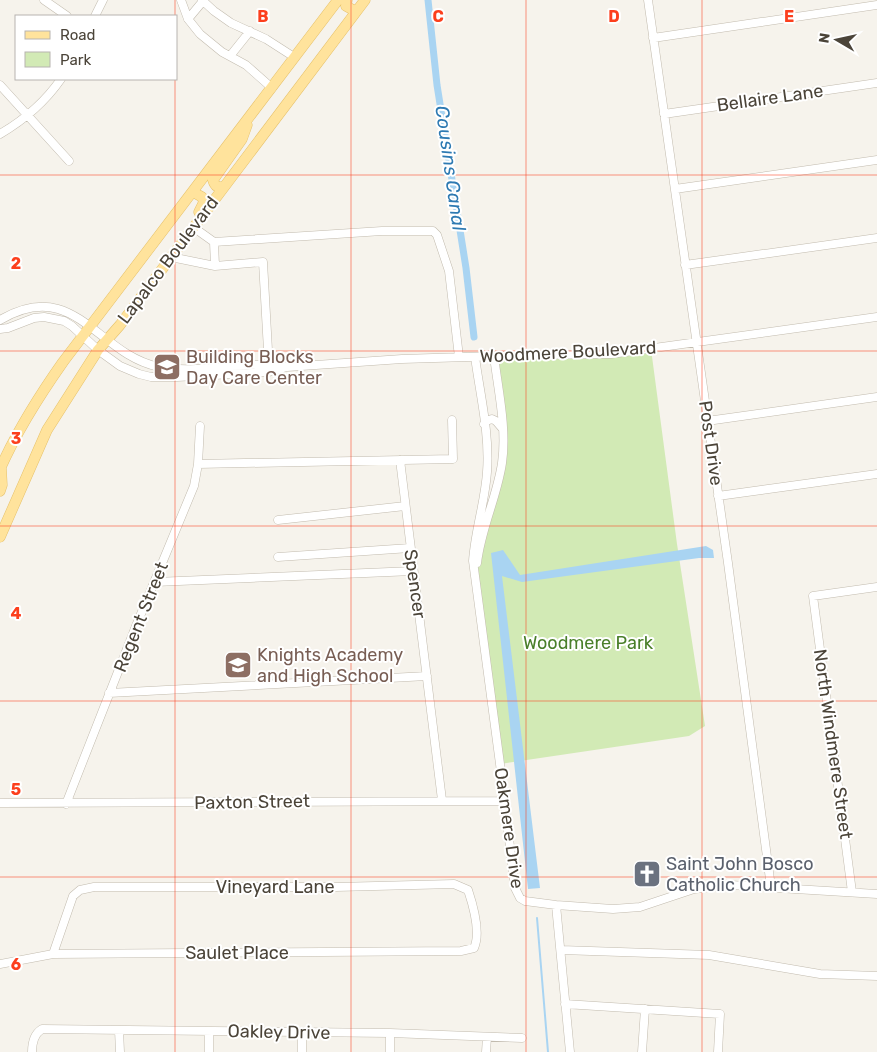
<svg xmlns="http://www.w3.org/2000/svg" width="877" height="1052" viewBox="0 0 877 1052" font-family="Rubik,sans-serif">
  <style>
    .green { fill: #d2eab5 }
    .water { fill: #a9d4f2 }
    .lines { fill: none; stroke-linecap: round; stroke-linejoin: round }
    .stream { stroke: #a9d4f2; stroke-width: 2 }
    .canal { stroke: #a9d4f2; stroke-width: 7 }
    .minor-casing { stroke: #c2bbae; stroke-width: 9 }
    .major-casing { stroke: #e6c16a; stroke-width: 11 }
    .minor { stroke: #fff; stroke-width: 8 }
    .major { stroke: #ffe39c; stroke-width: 10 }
    .grid { fill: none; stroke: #fc3f1d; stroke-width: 1; stroke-opacity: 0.55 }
    .labels { text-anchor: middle; stroke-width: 4; stroke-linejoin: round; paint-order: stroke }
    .street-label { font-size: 18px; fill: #4b4439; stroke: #fff }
    .education-label { font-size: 18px; fill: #785e54; stroke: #fff; text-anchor: start }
    .park-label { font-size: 18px; fill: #4a7f2a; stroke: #fff }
    .worship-label { font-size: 18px; fill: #5b616d; stroke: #fff; text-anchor: start }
    .water-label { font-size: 19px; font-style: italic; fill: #2e7ab2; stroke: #fff }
    .grid-label { font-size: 16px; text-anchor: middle; font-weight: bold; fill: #fc3f1d; stroke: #fff; stroke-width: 4; stroke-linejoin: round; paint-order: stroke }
  </style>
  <rect width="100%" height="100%" fill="#f6f3ec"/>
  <path class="green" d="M651 349 677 544 705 726 689 736 500 764 476 577 478 560 502 462 494 356Z"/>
  <path class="water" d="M706 546 713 550 714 558H699L522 582 502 576 540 888 528 889 491 553 503 550 520 575Z"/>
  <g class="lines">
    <path class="stream" d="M537 918 548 1052"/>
    <path class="canal" d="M428 0 437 85 466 268 474 337"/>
    <g class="minor-casing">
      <path id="minor" d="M44 0 67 16
        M181 0 188 19 200 34 222 52 246 65 272 88
        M202 0 214 11 231 23 266 39 294 57
        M648 0 728 563 771 887
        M95 16 103 0
        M188 19 203 1
        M653 38 877 5
        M230 56 250 31
        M0 85 69 161
        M664 114 877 83
        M0 134C24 120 45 102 61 79
        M675 189 877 160
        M193 227 214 242
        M171 257 215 266 263 262 269 368
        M685 265 877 238
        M215 266 214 242 382 231H433L437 235 449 271 459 357
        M0 320C75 276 96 354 159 367 201 375 243 359 285 367
        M0 329 8 328 34 318 44 317 64 321 72 326 98 350 120 366 139 374 151 377H177L269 372 287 367 402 359 530 355 611 354 877 317
        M475 357C480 394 490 435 487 472 485 502 475 531 473 561L500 764 515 888 520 898 525 901 556 905 613 909 640 907 694 889 730 885 877 894
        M707 421 877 397
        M484 424 486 421 492 419 496 421 502 428
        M400 460 442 800
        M198 464 453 459 452 420
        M718 496 877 474
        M278 520 405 506
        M278 557 410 548
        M477 563C481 528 497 497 502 463 507 428 498 390 494 356
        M155 582 413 571
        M109 693 427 676
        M0 803 504 801
        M66 804 136 626 194 486 198 464 200 426
        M852 892 813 596 877 587
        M556 905 570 1052
        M561 950 709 955 820 974 877 976
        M0 964 53 954 461 951 474 948C481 933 473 905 468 890L454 884 336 887H94L80 890 73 896 53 954
        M565 1004 720 1014 718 1052
        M119 1030 120 1052
        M32 1052C32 1042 34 1034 42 1029L390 1033 522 1038
        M209 1052V1031
        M302 1052V1032
        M390 1052V1033
        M486 1052 487 1037
        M642 1052 645 1009"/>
    </g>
    <g class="major-casing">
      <path id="major" d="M347 0 346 6 355 11
        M224 187C217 187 215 187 213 180L242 139 247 125
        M193 192 202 197 204 202 199 212
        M0 469C17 431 39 396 63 362L338 0
        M0 491 2 485 1 467
        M0 537 47 430 98 350 120 325 365 0"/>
    </g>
    <use href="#minor" class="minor"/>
    <use href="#major" class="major"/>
  </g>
  <path class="grid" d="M175 0V16M351 0V1052M526 0V1052M702 0V1052M175 79V1052M0 175H877M0 351H877M0 526H877M0 701H877M0 877H877"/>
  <defs>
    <g id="school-square" transform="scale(1.4375)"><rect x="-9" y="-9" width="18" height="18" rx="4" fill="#8d6e63" stroke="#fff"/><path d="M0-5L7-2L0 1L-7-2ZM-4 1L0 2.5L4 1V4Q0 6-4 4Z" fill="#fff"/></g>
    <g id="church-square" transform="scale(1.4375)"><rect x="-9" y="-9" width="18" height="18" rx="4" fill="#6b7280" stroke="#fff"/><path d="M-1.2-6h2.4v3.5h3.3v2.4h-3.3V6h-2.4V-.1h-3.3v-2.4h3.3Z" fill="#fff"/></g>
  </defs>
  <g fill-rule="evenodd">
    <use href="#school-square" x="167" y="367"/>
    <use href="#school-square" x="238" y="665"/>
    <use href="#church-square" x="647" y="874"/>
  </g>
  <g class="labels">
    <g class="street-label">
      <text transform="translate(770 98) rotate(-8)" y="6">Bellaire Lane</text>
      <text transform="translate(168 260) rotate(-53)" y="6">Lapalco Boulevard</text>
      <text transform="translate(568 352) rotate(-3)" y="6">Woodmere Boulevard</text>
      <text transform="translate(711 443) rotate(82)" y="6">Post Drive</text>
      <text transform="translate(415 584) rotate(82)" y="6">Spencer</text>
      <text transform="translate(141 617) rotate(-68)" y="6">Regent Street</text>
      <text transform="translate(833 744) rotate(82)" y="6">North Windmere Street</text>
      <text transform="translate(252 802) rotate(-1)" y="6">Paxton Street</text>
      <text transform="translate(509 828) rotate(82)" y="6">Oakmere Drive</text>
      <text x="275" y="893">Vineyard Lane</text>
      <text x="237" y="959">Saulet Place</text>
      <text transform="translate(279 1032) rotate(1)" y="6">Oakley Drive</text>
    </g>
    <g class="education-label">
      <text x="186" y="363">Building Blocks<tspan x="186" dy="21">Day Care Center</tspan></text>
      <text x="257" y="661">Knights Academy<tspan x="257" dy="21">and High School</tspan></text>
    </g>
    <g class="park-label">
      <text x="588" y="649">Woodmere Park</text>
    </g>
    <g class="worship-label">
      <text x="666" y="870">Saint John Bosco<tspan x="666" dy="21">Catholic Church</tspan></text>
    </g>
    <g class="water-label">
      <text transform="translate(451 168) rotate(82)" y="7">Cousins Canal</text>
    </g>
  </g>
  <g class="grid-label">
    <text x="263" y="22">B</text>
    <text x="438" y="22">C</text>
    <text x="614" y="22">D</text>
    <text x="789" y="22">E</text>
    <text x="16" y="269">2</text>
    <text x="16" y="444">3</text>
    <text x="16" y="619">4</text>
    <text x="16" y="795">5</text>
    <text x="16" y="970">6</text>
  </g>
  <rect x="15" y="15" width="162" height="65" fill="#ffffff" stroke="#b7b4b0"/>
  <rect x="25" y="31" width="25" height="8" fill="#ffe39c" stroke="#b7b4b0"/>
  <text x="60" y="40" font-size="15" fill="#4b4439">Road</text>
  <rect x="25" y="52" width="25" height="15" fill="#d2eab5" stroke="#b7b4b0"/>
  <text x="60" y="65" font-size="15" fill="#4b4439">Park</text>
  <g transform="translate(837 40) rotate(279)" stroke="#ffffff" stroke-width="4" paint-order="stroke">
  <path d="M0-4L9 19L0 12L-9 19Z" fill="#4b4439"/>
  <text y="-8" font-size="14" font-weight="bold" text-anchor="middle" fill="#4b4439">N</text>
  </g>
</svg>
